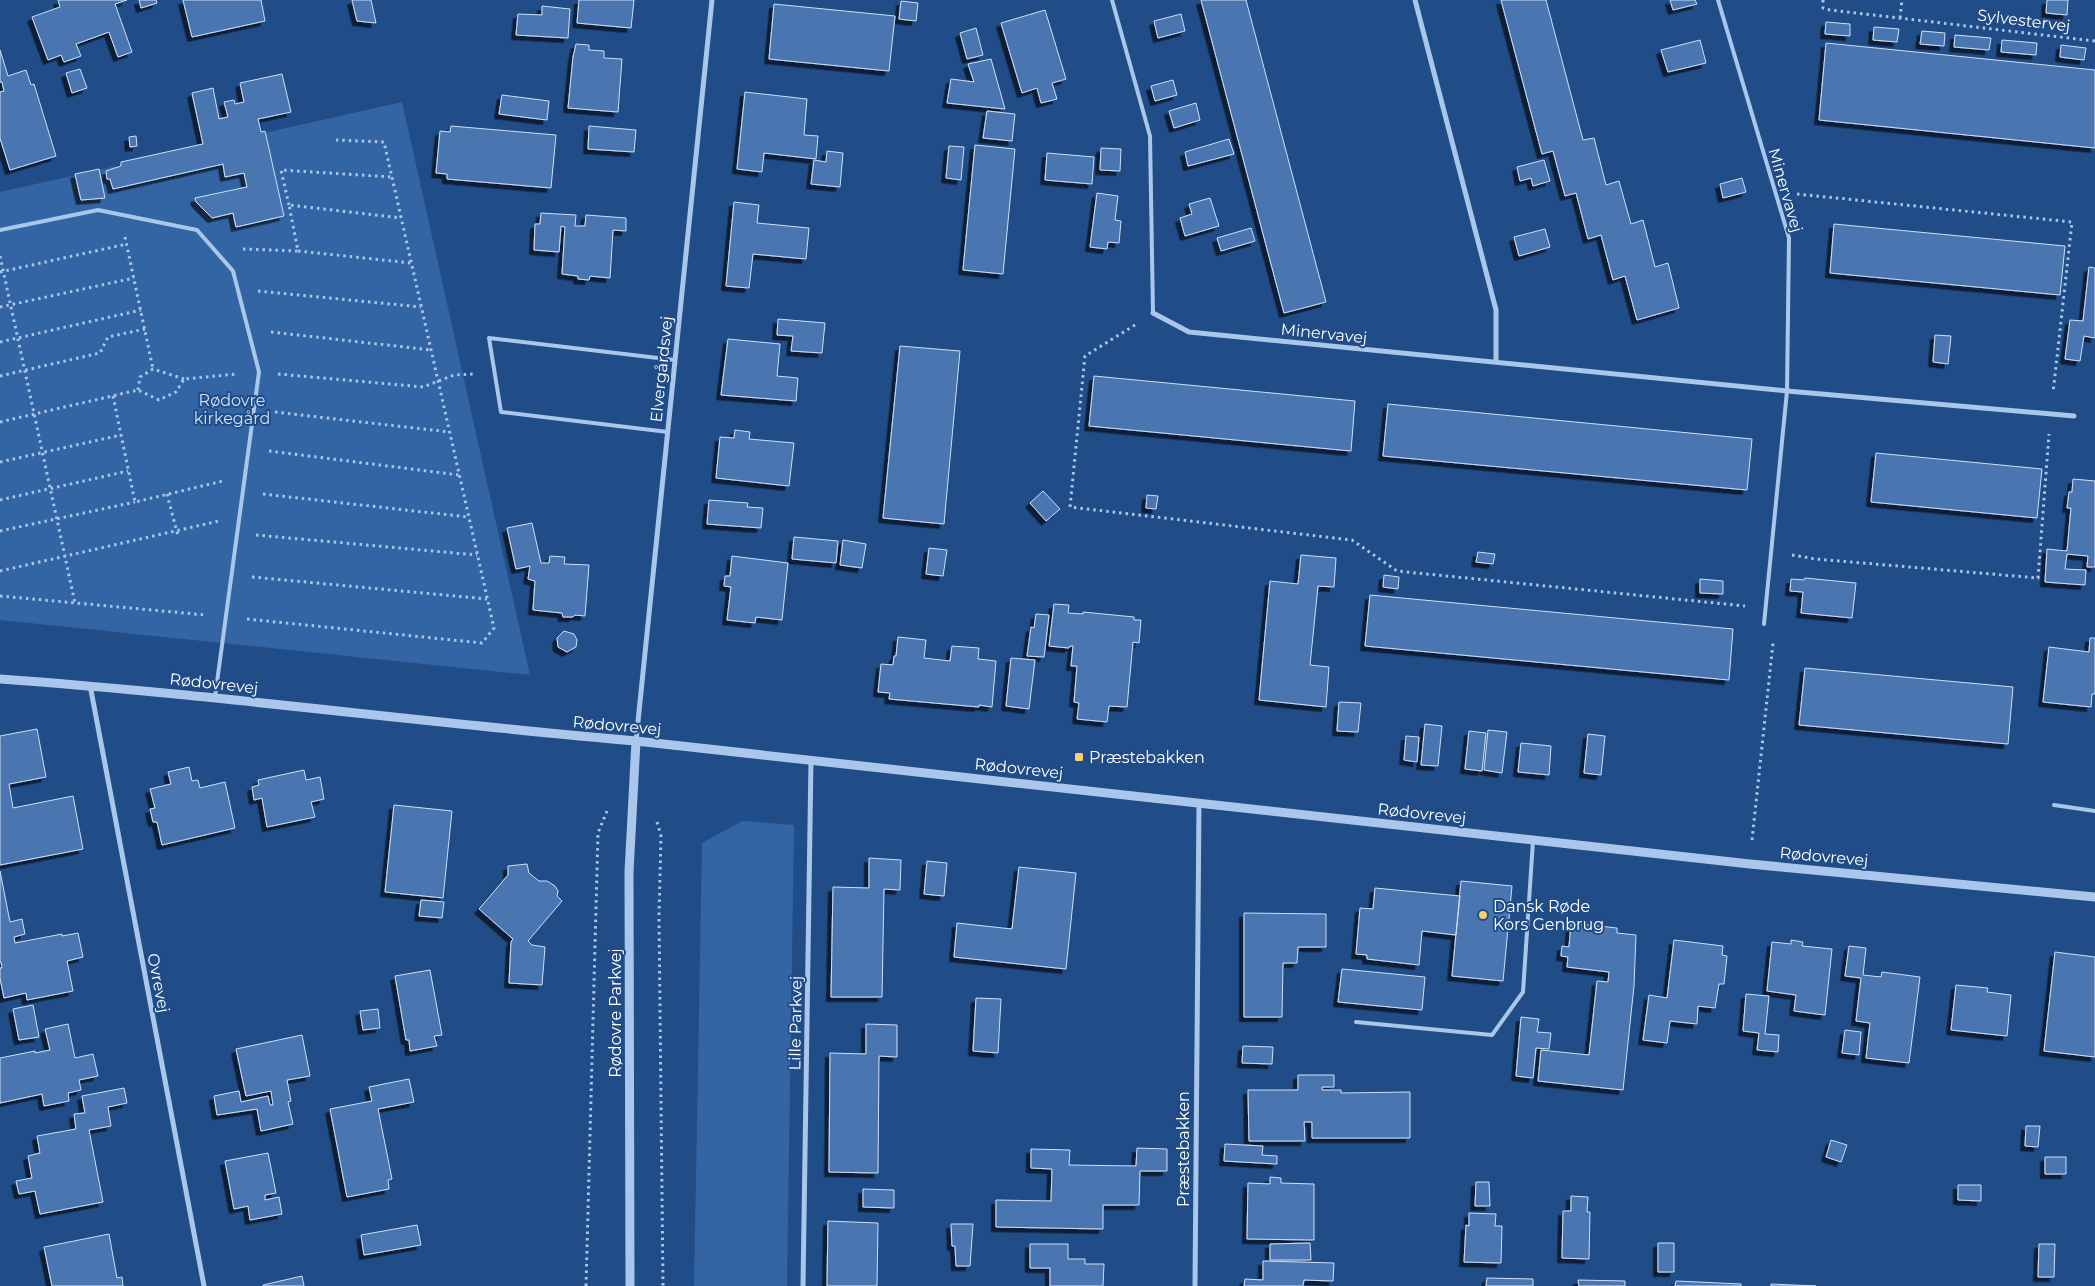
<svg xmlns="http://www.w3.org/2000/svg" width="2095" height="1286" viewBox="0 0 2095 1286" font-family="Montserrat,sans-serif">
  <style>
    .green { fill: #3365a5 }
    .building { fill: #4875b0; stroke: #cee0f8; filter: url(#shadow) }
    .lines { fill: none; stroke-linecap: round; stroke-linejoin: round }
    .path { stroke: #aac6ea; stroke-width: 3; stroke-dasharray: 2.5 4; stroke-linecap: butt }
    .service { stroke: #aac6ea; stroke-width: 4 }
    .minor { stroke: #aac6ea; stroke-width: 5 }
    .tertiary { stroke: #aac6ea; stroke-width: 9 }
    .poi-dot { fill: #f8d16a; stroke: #204c87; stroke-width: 2 }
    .labels { text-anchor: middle; stroke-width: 4; stroke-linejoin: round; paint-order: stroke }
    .street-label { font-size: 16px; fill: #fff; stroke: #204c87 }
    .park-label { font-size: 16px; fill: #cee0f8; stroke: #204c87 }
    .poi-label { font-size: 16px; fill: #fff; stroke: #204c87; text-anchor: start }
  </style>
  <defs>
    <filter id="shadow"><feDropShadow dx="-4.5" dy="4.5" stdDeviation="0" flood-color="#0009"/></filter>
  </defs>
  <rect width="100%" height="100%" fill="#204c87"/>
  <path class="green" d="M402 102 530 675 0 620V192Z
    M742 821 794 825 787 1286H694L702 843Z"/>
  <path class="building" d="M58 0H127L115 4 132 52 118 57 109 32 76 44 81 56 64 62 61 55 48 60 32 17 60 7Z
    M139 0H156L157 3 141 8Z
    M183 0H261L265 21 192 37Z
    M352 0H371L376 23 357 21Z
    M579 0H634L631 28 577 23Z
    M1201 0H1246L1326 302 1284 313Z
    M1501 0H1546L1583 140 1594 138 1606 185 1619 181 1631 224 1643 220 1655 267 1668 263 1679 308 1637 320 1625 276 1613 280 1601 235 1588 239 1576 193 1565 196 1553 151 1542 154Z
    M1670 0H1695L1697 4 1673 10Z
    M2047 0H2068L2067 15 2046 13Z
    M901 1 918 3 916 21 899 19Z
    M774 4 895 16 889 71 769 59Z
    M542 6 570 9 568 38 516 35 518 14 542 15Z
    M1045 10 1066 79 1052 83 1057 99 1041 103 1037 88 1022 93 1001 23Z
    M1181 14 1185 31 1158 38 1154 21Z
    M1826 22 1850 24V36L1825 34Z
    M1874 27 1899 29 1897 42 1873 40Z
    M976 28 983 55 967 59 960 33Z
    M1922 31 1945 33 1944 46 1920 44Z
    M1955 35 1991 38 1989 50 1954 47Z
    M1700 40 1706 63 1668 72 1661 50Z
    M2002 40 2037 43 2036 55 2001 52Z
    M1826 43 2095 70V148L1819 120Z
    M576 44 589 45V50L604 51V58L622 59 618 112 568 108 573 57Z
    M2061 45 2086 48 2084 60 2060 57Z
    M0 50 8 76 26 70 31 85 34 84 56 156 10 170 0 138V92L4 91 2 82H0Z
    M991 59 1005 109 947 103 951 79 974 82 968 64Z
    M80 69 87 88 72 93 66 73Z
    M282 74 291 112 258 119 261 132 265 131 284 216 236 227 233 213 212 218 196 202 195 198 247 187 244 173 225 177 223 164 113 189 110 179H107L106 171 121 166V162L203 144 192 93 213 88 219 119 228 117 224 102 234 100 235 104 244 102 240 83Z
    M1173 80 1177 95 1155 101 1151 86Z
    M745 92 807 99 804 135 818 136 816 159 764 153 762 172 737 169Z
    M502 95 549 101 547 120 499 114Z
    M1196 103 1200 120 1174 128 1169 111Z
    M987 111 1015 114 1012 141 983 138Z
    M451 126 556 135 551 188 447 179V174L436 173 440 131 450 132Z
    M589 126 636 130 634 152 588 149Z
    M136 136 137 146 130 147 129 137Z
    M1229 139 1234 154 1188 166 1185 152Z
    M975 145 1015 149 1003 274 963 270Z
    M949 146 964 147 961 180 946 178Z
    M1101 148 1121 149 1120 171 1100 170Z
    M827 151 843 153 840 187 811 184 814 160 826 162Z
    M1047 153 1094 157 1092 184 1045 180Z
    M1544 160 1550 181 1533 186 1531 178 1520 181 1517 167Z
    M99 169 105 198 81 200 75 174Z
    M1742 178 1746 192 1723 198 1720 184Z
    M1097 193 1118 196 1115 220 1121 221 1119 243 1108 242 1107 249 1090 247Z
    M1210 198 1219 226 1185 236 1180 218 1192 214 1189 204Z
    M734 202 759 205 757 223 809 228 806 259 753 254 749 288 726 286Z
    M541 213 576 215 575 226H585L586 215 626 218V231L613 230 610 278 590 276 589 280 578 279V276L562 274 565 227 561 226 559 252 534 250 535 224H540Z
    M1834 224 2065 246 2060 295 1830 273Z
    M1251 228 1255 241 1221 251 1217 238Z
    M1545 229 1550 247 1519 256 1514 237Z
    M2089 267 2095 268V338L2084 336 2080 361 2065 359 2070 320 2083 321Z
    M778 319 825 323 822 353 791 351 793 336 777 335Z
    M1935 335 1951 336 1948 364 1933 362Z
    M728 339 780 344 777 376 798 378 796 401 721 395Z
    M900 346 960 351 944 524 883 518Z
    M1094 376 1355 401 1351 451 1089 426Z
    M1388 404 1752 439 1747 490 1383 456Z
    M735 430 750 432 749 439 794 443 789 486 716 478 720 437 734 438Z
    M1876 453 2042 469 2037 518 1871 502Z
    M2073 479 2095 481V567H2087L2088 556 2067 554 2065 569 2086 570 2085 585 2045 582 2047 549 2067 551 2071 508H2067L2069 492H2072Z
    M1043 491 1060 509 1046 521 1030 503Z
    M1147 495 1158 496 1156 509 1146 508Z
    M709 500 748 503 747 507 763 508 761 528 707 524Z
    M532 523 541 563H549L550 556 565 557 564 564 589 565 585 616 575 615 573 617H563L562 613 533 610 535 581 528 579 530 566 516 569 507 528Z
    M794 537 838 541 836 563 792 559Z
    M843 540 866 544 862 568 840 565Z
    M929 548 947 550 943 576 926 574Z
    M1478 552 1495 554 1493 564 1476 562Z
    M1301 555 1336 558 1334 587 1318 586 1310 665 1329 667 1326 707 1259 700 1270 581 1298 584Z
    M732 556 788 563 782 620 756 617 755 623 727 620 731 587 724 586 725 576H730Z
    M1384 575 1399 577 1398 589 1383 587Z
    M1805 578 1856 583 1852 618 1801 613 1803 592 1790 591 1791 579 1804 580Z
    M1700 579 1723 581V594L1700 593Z
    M1370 595 1733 629 1729 680 1365 646Z
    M1054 604 1069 605 1068 613 1083 614V612L1134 617V620H1141L1139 643 1133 642 1127 707 1109 706 1107 722 1077 719 1079 703 1074 702 1077 666H1071L1073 646H1070L1069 648 1049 646Z
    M1036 614 1049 615 1044 657 1027 656 1031 627 1034 628Z
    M564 631 574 634 577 640 576 647 567 652 558 647 557 638Z
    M898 637 926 640 924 658 950 661 952 646 979 648 978 659 996 661 992 707 979 705V707L889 699 890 693 878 692 881 664 893 665 894 656H896Z
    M2090 638H2095V694H2092L2091 707 2043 702 2049 647 2089 652Z
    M1011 658 1035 660 1029 709 1006 706Z
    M1805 668 2013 687 2008 744 1799 725Z
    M1339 702 1361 703 1358 732 1337 731Z
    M1425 724 1442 726 1438 766 1421 765Z
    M37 729 46 777 9 784 13 808 73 796 83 849 0 865V736Z
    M1488 730 1507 732 1502 773 1484 770Z
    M1469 731 1486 733 1482 771 1465 769Z
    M1588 734 1605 736 1601 775 1584 773Z
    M1406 736 1419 737 1417 762 1404 760Z
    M1521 743 1551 746 1549 775 1518 772Z
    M189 767 192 781 198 780 200 788 225 782 235 828 162 845 157 822H153L150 809 155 808 150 789 171 784 168 772Z
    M304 770 306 780 320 777 324 799 311 802 315 817 267 827 262 798 254 800 252 787 259 785 258 780Z
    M394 805 452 811 443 898 385 892Z
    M869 858 901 860 900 890 884 889 882 997H831L833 887 869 888Z
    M927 861 947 863 944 896 924 894Z
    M527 864 529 873 539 881H547L555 886 558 891 557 896 562 901 528 941 532 945 545 947 542 985 509 983 511 942 513 939 479 909 508 875V866Z
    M1019 867 1076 873 1066 969 954 957 957 923 1012 929Z
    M0 871 10 922 22 919 25 934 14 937 15 943 62 934V936L78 933 83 957 67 961 73 991 27 1000 26 993 4 998 0 978V968H2L1 962H0Z
    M1461 881 1512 886 1503 981 1452 976Z
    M1375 888 1460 896 1456 935 1422 931 1419 965 1367 959V955L1356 954 1360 908 1373 909Z
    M421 900 444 902 442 918 419 916Z
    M1244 913 1326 914V947H1298L1297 963H1283L1282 1017H1244Z
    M1571 923 1617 928V933L1636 935 1634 986 1623 1090 1538 1081 1541 1050 1589 1055 1597 981 1608 982 1609 972 1567 967 1568 957 1561 956 1562 946 1569 947Z
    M1674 940 1723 946 1722 955 1727 956 1724 984H1719L1715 1008 1698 1006 1697 1024 1670 1021 1667 1043 1643 1040 1649 995 1667 998Z
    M1791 940 1803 942 1802 946 1832 949 1825 1015 1794 1011 1796 995 1767 991 1772 942 1791 944Z
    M1849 946 1866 948 1863 975 1881 977 1882 972 1920 977 1909 1063 1866 1058 1870 1023 1856 1021 1861 978 1845 976Z
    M2055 952 2095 957V1057L2044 1051Z
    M1342 969 1425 977 1422 1010 1338 1002Z
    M430 970 442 1035 434 1036 437 1046 410 1051 409 1040H406L395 976Z
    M1956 985 1988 988 1987 992 2011 995 2007 1036 1951 1030Z
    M1746 994 1769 996 1765 1034 1779 1035 1778 1052 1757 1050 1759 1033 1743 1031Z
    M976 998 1001 999 998 1053 973 1051Z
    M33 1005 39 1037 19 1040 13 1009Z
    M378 1009 380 1028 363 1030 360 1011Z
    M1521 1017 1539 1019 1537 1032 1551 1033 1549 1049 1536 1048 1533 1078 1516 1076Z
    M68 1024 75 1058 93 1054 98 1076 79 1080 81 1090 68 1093 69 1101 44 1106 42 1094 0 1103V1058L35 1051V1053L50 1050 45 1029Z
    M866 1024 897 1025V1057L879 1056 878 1173 829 1172 830 1053 866 1054Z
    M1845 1030 1861 1032 1859 1055 1842 1053Z
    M302 1035 310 1076 287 1080 291 1101 288 1102 293 1124 261 1131 257 1109 217 1115 214 1096 239 1091 241 1102 268 1096 270 1105H273L271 1091 246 1096 236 1049Z
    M1243 1046 1273 1047 1272 1064 1242 1063Z
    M1298 1075H1334V1087H1322V1090H1341V1093L1410 1092V1138H1312V1122H1304L1305 1141H1249L1248 1090H1298Z
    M409 1079 414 1102 378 1109 392 1179 388 1180 389 1189 347 1197 330 1109 372 1101 369 1087Z
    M124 1088 127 1103 108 1107 111 1126 89 1130 103 1202 40 1214 35 1191 19 1194 16 1181 32 1178 28 1156 40 1153 37 1136 76 1129 74 1114 85 1113 82 1096Z
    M2026 1126H2040L2038 1147 2025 1146Z
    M1831 1140 1847 1145 1841 1162 1826 1157Z
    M1225 1144 1263 1146 1262 1155 1277 1156V1164L1224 1161Z
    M1137 1148 1167 1149V1171H1140L1139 1205H1103V1229L996 1227V1200L1051 1201 1052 1169 1031 1168V1149L1070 1150 1069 1165 1136 1166Z
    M268 1153 276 1193 265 1195V1200L279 1197 282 1214 250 1220 248 1206 234 1209 225 1161Z
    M2045 1157H2066V1174H2045Z
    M1270 1177 1281 1178V1183L1314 1184V1240L1247 1239 1248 1183 1270 1184Z
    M1476 1182H1489L1490 1206H1475Z
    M1958 1185H1981V1201L1958 1200Z
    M863 1189 894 1190V1208L863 1207Z
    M1571 1196 1588 1197 1587 1212H1590L1589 1259 1562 1258 1563 1211H1571Z
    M1469 1213 1496 1214 1495 1226H1502L1501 1263 1464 1262 1466 1225 1469 1226Z
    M828 1221 878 1223 877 1286H827Z
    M951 1224H973L970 1266H956L955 1246H952Z
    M417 1225 421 1245 364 1255 361 1235Z
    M109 1234 117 1278 122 1277 123 1286H52L44 1247Z
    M1310 1243 1311 1260H1270V1244Z
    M1658 1243H1674V1272H1658Z
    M1030 1244H1068V1259H1085V1264H1104L1103 1286H1050V1268H1030Z
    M2039 1244H2055L2054 1277H2038Z
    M1263 1261 1334 1263 1333 1281 1304 1280 1303 1286H1244L1245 1279 1263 1280Z
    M302 1276 304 1286H263V1285Z
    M1487 1278 1533 1279V1286H1486Z
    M1578 1280 1625 1281V1286H1579Z
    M1676 1281 1741 1284V1286H1675Z
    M1771 1284 1816 1286H1771Z"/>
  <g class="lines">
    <path class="path" d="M1823 0V8L1830 10 2095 41
      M1900 18 1902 0
      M1797 194 2072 222 2053 393
      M289 205 281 170 392 177
      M125 237 153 369
      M243 249 298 251 289 205 401 218
      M298 251 411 263
      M0 256 75 603
      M0 272 127 244
      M258 291 421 307
      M0 307 134 278
      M1135 325 1085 356 1070 507 1352 540 1397 571 1745 606
      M271 332 431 350
      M0 342 141 310
      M278 374 423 387 454 375 474 374
      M0 376 100 353 108 337 145 329
      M138 390 140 377 153 369 184 379
      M113 396 135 502 223 481
      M275 412 449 432
      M0 422 138 390 159 400 176 392 184 379 237 374
      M269 451 459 475
      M0 462 121 435
      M167 494 178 536
      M263 494 468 517
      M0 500 128 471
      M0 531 135 502
      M256 535 477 555
      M1792 555 1816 559 2038 578 2049 434
      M0 571 219 521
      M252 577 487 599
      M0 596 206 615
      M247 619 482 643 494 628 384 142 336 140
      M657 822 661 836 659 916 663 1286
      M1752 840 1773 643
      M586 1286 598 833 607 811"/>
    <path class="service" d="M1112 0 1150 136 1153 313
      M1718 0 1789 238 1787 391 1764 624
      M0 230 98 210 197 230 233 271 259 372 215 697
      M668 432 501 412 489 338 675 360
      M2054 805 2095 811
      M1356 1022 1492 1035 1523 992 1533 841"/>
    <path class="minor" d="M1415 0 1496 310V362
      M1153 313 1189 332 1787 391 2074 416
      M90 685 204 1286
      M636 741 712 0
      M803 1286 811 760
      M1195 1286 1199 803"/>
    <path class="tertiary" d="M0 679C212 694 424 723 636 741L1750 864 2095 897
      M630 1286 629 872 636 741"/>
  </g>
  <g class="poi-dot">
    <rect x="1074" y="752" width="10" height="10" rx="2.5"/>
    <circle cx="1483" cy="915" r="5"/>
  </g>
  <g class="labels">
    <g class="street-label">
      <text transform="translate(2024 20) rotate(7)" y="6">Sylvestervej</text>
      <text transform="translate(1786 190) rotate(74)" y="6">Minervavej</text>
      <text transform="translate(1324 333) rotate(6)" y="6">Minervavej</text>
      <text transform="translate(661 369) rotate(-84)" y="6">Elvergårdsvej</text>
      <text transform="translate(214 683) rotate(6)" y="6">Rødovrevej</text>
      <text transform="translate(617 725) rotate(5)" y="6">Rødovrevej</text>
      <text transform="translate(1019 768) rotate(6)" y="6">Rødovrevej</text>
      <text transform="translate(1422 813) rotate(6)" y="6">Rødovrevej</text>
      <text transform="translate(1824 856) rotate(5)" y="6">Rødovrevej</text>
      <text transform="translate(159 983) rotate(79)" y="6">Ovrevej</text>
      <text transform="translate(615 1013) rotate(-90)" y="6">Rødovre Parkvej</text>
      <text transform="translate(795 1023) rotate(-89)" y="6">Lille Parkvej</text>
      <text transform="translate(1183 1149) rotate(-90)" y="6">Præstebakken</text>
    </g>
    <g class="park-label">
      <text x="232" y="406">Rødovre<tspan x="232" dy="18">kirkegård</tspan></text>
    </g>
    <g class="poi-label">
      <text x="1089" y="763">Præstebakken</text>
      <text x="1493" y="912">Dansk Røde<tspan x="1493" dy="18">Kors Genbrug</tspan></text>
    </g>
  </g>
</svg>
